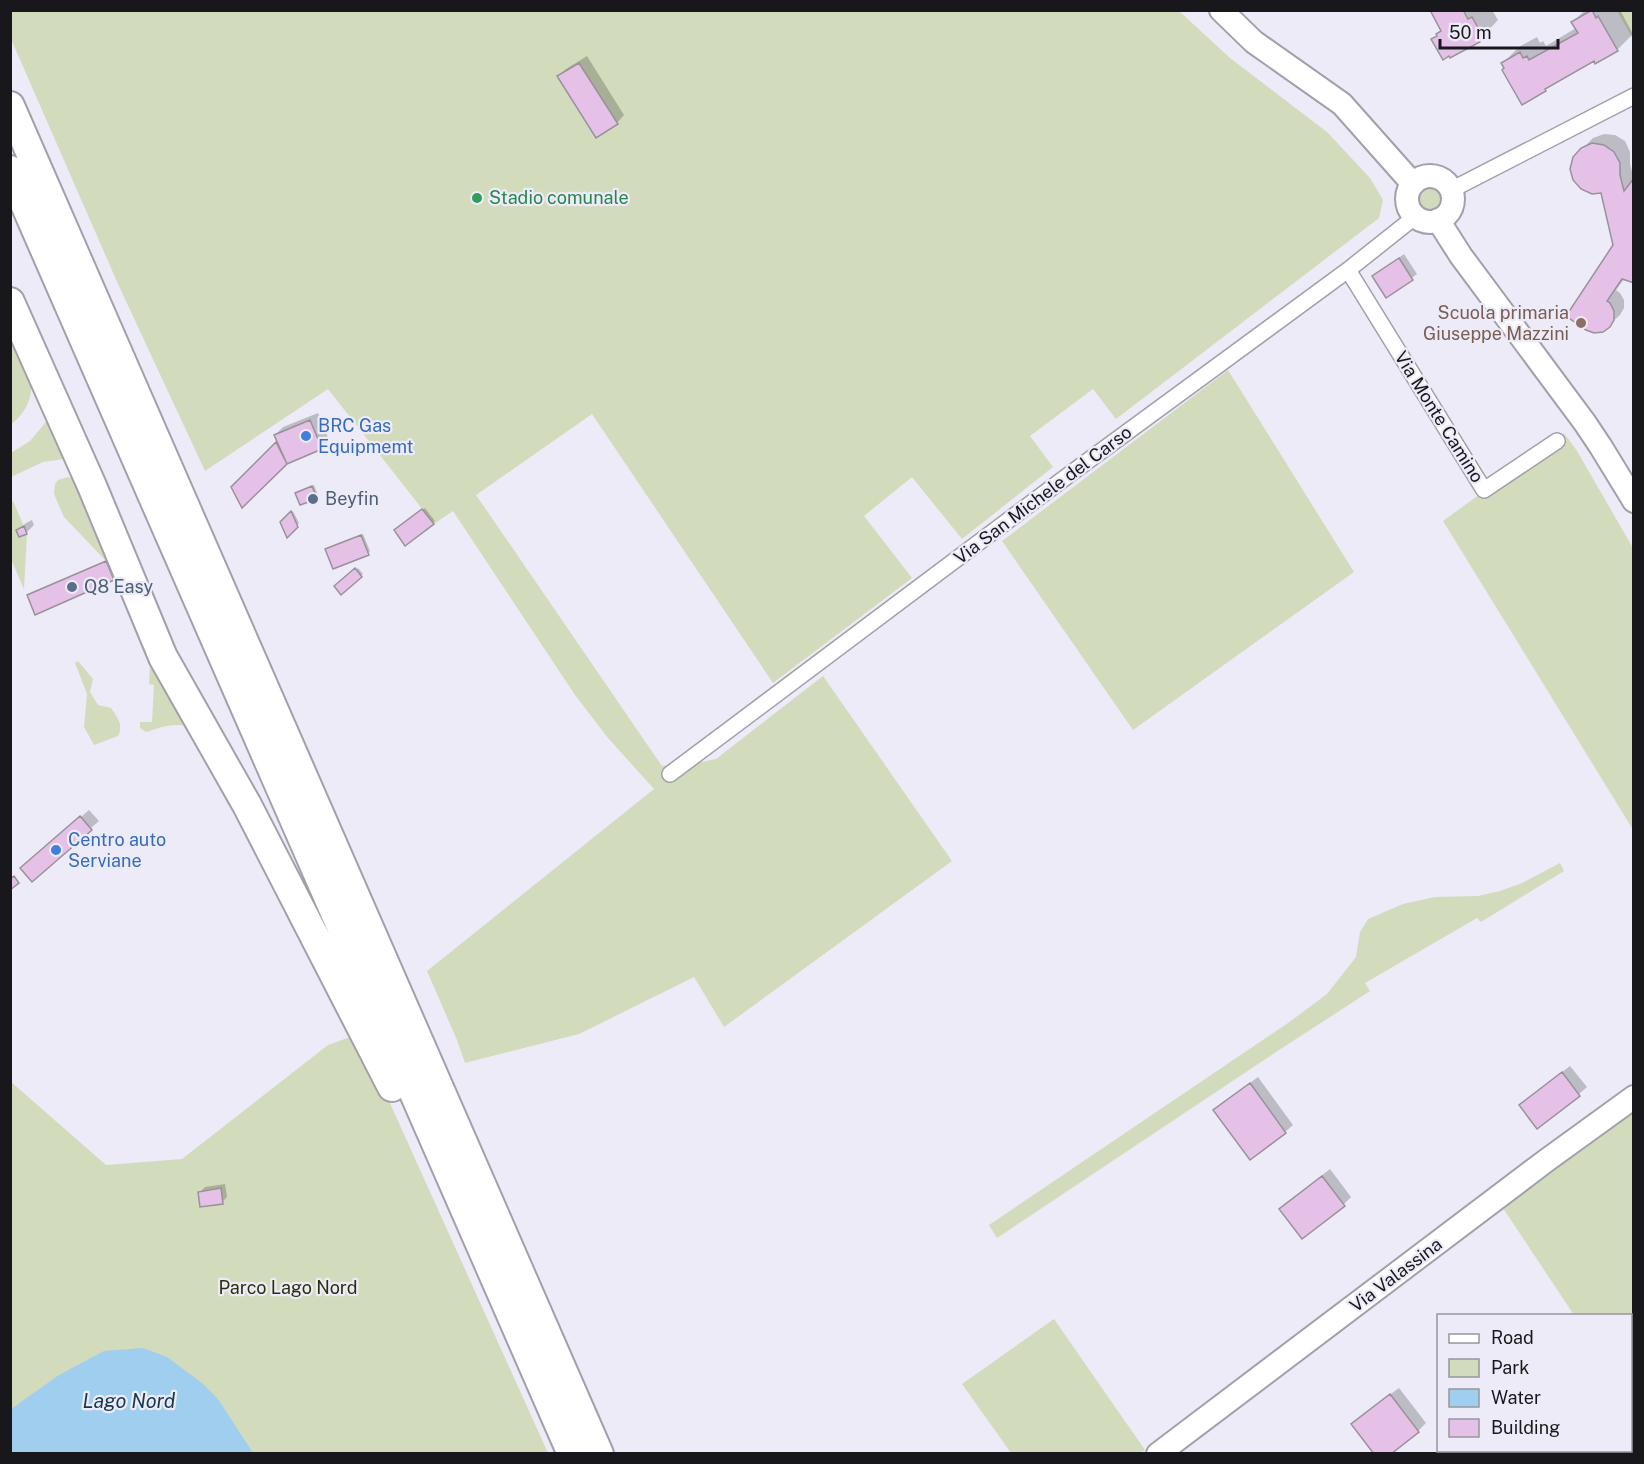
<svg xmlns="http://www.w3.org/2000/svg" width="1644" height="1464" viewBox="0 0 1644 1464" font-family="'Public Sans',sans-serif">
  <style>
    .green { fill: #d3dbbd }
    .water { fill: #a0ceee }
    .shadow { fill: #0003 }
    .building { fill: #e5c1e8; stroke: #999199; stroke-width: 1.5 }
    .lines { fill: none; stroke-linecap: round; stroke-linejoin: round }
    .street-casing { stroke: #a1a0ab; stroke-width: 18 }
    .secondary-casing { stroke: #a1a0ab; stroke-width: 26 }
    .highway-casing { stroke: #a1a0ab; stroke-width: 32 }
    .street { stroke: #fff; stroke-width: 15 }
    .secondary { stroke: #fff; stroke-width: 22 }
    .highway { stroke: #fff; stroke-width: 28 }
    .leisure-dot { fill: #2e9e5b; stroke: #ecebf7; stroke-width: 2 }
    .education-dot { fill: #8d6e63; stroke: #ecebf7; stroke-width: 2 }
    .shop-dot { fill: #3f7fe0; stroke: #ecebf7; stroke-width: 2 }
    .service-dot { fill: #5c6f8a; stroke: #ecebf7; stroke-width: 2 }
    .labels { text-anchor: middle; stroke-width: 4.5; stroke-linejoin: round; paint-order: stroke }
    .leisure-label { font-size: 18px; fill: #27864d; stroke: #ecebf7; text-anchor: start }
    .education-label { font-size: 18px; fill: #785e54; stroke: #ecebf7; text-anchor: end }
    .street-label { font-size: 18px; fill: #18181c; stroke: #ecebf7 }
    .shop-label { font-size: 18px; fill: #366cbe; stroke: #ecebf7; text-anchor: start }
    .service-label { font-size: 18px; fill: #4e5e75; stroke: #ecebf7; text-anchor: start }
    .park-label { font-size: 18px; fill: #29300a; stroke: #ecebf7 }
    .water-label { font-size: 20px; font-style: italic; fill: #14394f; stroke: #ecebf7 }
  </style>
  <rect width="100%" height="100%" fill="#ecebf7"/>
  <path class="green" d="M10 11H1179L1230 58 1327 132 1370 178 1383 200 1379 218 1116 419 1093 389 1030 436 1053 467 962 539 912 477 864 516 912 578 773 683 592 414 476 495 662 766 702 762 716 759 823 676 952 861 724 1027 694 977 579 1034 465 1063 457 1040 427 971 654 789 608 738 575 695 453 511 434 524 328 389 205 471 118 284 11 39Z
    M1617 11H1633V39Z
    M1416 199a14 14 0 1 1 28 0a14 14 0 1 1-28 0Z
    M10 330C16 343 29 370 31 383 33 399 23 416 11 424Z
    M1228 370 1354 572 1133 730 1002 541Z
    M46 422H49L65 458 64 459 43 462 11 477V453L30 441Z
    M1564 433 1577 451 1633 548 1632 828 1443 521Z
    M68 477 74 479 189 726C171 723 162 727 146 732L140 728V722H152L154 685 149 684 150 665 106 561 64 517 54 494 55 484 58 480Z
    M10 499 14 503 27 534 24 589 11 559Z
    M78 661 93 679 90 692 98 705 111 708C117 717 124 725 118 736L94 745 84 727 87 694 75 663Z
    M1560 863 1564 871 1481 922 1477 918 1365 983 1370 991 1273 1054 997 1238 989 1225 1288 1023 1327 994 1356 957 1360 932 1368 919 1403 904 1435 897 1478 896 1500 891 1522 883Z
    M353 1036 384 1090 548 1453H11L10 1081 106 1165 182 1159 328 1045Z
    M1633 1104V1381L1630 1380V1316L1574 1315 1499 1202Z
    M1054 1319 1145 1450 1138 1454 1011 1453 962 1384Z"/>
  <path class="water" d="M143 1348 167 1357 202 1383 218 1399 253 1453H11V1409L59 1375 104 1351Z"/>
  <path class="shadow" d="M1431 10H1492L1498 20 1479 40H1433L1442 30Z
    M1585 10H1620L1633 34 1617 50 1594 59 1552 83 1545 90 1506 68 1503 63 1519 47 1537 37 1540 43 1543 41 1546 46 1576 28 1573 22Z
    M587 56 624 115 617 123 558 77 566 69Z
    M1604 134 1615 135 1625 141 1630 152V164L1634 179 1624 279 1616 290 1620 293 1624 300V308L1620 315 1602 331 1615 246 1602 191 1582 149 1593 138Z
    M1404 254 1417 274 1387 296 1374 276Z
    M318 413 329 440 322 448 232 487 279 442 275 435 283 427Z
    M314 485 318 495 316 497 297 493Z
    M425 508 435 521 433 523 397 529Z
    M293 511 299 523 287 535 282 522Z
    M32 520 34 525 26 533 18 530 26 523Z
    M363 534 370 551 368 553 329 548Z
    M108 560 115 577 113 579 28 595Z
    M358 568 363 574 341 593 336 587Z
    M89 810 99 821 32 880 30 861Z
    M1570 1066 1587 1087 1579 1094 1537 1127 1521 1105 1528 1098Z
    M1258 1077 1293 1125 1285 1132 1215 1110 1223 1103Z
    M1330 1169 1351 1197 1344 1204 1288 1202Z
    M225 1184 227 1197 222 1202 200 1192 205 1187Z
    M1399 1388 1426 1423 1418 1431 1353 1424 1361 1416Z"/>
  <path class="building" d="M1430 10H1463L1468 19 1472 17 1483 37 1479 40 1480 42 1450 58 1449 56 1443 60 1431 39 1437 36 1436 34 1441 31Z
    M1592 10 1596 18 1598 16 1618 51 1595 64 1594 61 1545 89 1546 91 1522 105 1502 70 1504 68 1501 63 1520 52 1523 58 1527 56 1529 60 1578 33 1571 22Z
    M579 63 618 124 596 138 557 76Z
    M1592 143 1604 145 1614 152 1620 163V175L1624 191 1634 178V283L1622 279 1607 301 1610 303 1614 311V320L1610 327 1603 332 1594 333 1586 330 1566 316 1613 245 1601 193 1592 194 1581 189 1573 180 1570 169 1573 157 1581 148Z
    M1399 258 1413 280 1386 298 1372 276Z
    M310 420 322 449 287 464 274 435Z
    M276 442 287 464 242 508 231 487Z
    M312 486 317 499 300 505 295 493Z
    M422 509 434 524 405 546 394 530Z
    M291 511 298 527 287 538 280 522Z
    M24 526 27 534 19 537 16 530Z
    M361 535 369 555 333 569 325 549Z
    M106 561 114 580 35 615 27 595Z
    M355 568 362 577 341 595 334 586Z
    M80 816 92 830 32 882 20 868Z
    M14 876 19 883 10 890V879Z
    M1562 1072 1580 1096 1537 1129 1519 1105Z
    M1250 1083 1286 1133 1250 1160 1213 1110Z
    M1322 1176 1345 1206 1302 1239 1279 1209Z
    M221 1188 223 1204 200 1207 198 1192Z
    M1390 1394 1419 1432 1391 1454H1374L1351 1424Z"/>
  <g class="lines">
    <g class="street-casing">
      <path id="street" d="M1451 190 1634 96
        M1348 270 1484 490 1557 441
        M670 774 1070 474 1348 270 1416 216"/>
    </g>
    <g class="secondary-casing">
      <path id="secondary" d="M1221 10 1254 42 1342 104 1413 184
        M1407 199a23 23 0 1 1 46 0a23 23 0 1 1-46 0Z
        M1438 220 1461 256 1585 423 1601 447 1634 501
        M1158 1454 1547 1160 1634 1097"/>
    </g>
    <g class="highway-casing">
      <path id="highway" d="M10 106 599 1454
        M10 170 572 1454
        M10 302 92 486 163 657 247 805 392 1087"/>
    </g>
    <use href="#street" class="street"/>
    <use href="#secondary" class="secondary"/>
    <use href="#highway" class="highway"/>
  </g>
  <circle class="leisure-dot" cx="477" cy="198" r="6"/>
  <circle class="education-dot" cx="1581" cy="323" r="6"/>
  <g class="shop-dot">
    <circle cx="306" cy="436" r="6"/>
    <circle cx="56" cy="850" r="6"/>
  </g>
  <g class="service-dot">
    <circle cx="313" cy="499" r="6"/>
    <circle cx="72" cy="587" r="6"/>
  </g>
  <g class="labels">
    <g class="leisure-label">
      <text x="489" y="204">Stadio comunale</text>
    </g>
    <g class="education-label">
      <text x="1569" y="319">Scuola primaria<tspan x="1569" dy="21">Giuseppe Mazzini</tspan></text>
    </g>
    <g class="street-label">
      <text transform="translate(1439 417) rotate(58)" y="6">Via Monte Camino</text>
      <text transform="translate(1043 495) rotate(-37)" y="6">Via San Michele del Carso</text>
      <text transform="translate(1396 1275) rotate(-37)" y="6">Via Valassina</text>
    </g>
    <g class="shop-label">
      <text x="318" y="432">BRC Gas<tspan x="318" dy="21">Equipmemt</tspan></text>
      <text x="68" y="846">Centro auto<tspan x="68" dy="21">Serviane</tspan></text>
    </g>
    <g class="service-label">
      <text x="325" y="505">Beyfin</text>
      <text x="84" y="593">Q8 Easy</text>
    </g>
    <g class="park-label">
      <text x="288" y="1294">Parco Lago Nord</text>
    </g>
    <g class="water-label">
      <text x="129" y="1408">Lago Nord</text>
    </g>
  </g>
  <rect width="1644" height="1464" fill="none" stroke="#18181c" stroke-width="24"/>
  <rect x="1437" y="1314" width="195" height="138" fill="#ecebf7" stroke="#97979f" stroke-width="1.5"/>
  <rect x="1449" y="1334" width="30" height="9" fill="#ffffff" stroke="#97979f" stroke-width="1.5"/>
  <text x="1491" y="1344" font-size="18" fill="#18181c">Road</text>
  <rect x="1449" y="1359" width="30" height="18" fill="#d3dbbd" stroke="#97979f" stroke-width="1.5"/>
  <text x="1491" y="1374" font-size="18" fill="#18181c">Park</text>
  <rect x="1449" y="1389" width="30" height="18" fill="#a0ceee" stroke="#97979f" stroke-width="1.5"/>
  <text x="1491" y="1404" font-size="18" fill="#18181c">Water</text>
  <rect x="1449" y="1419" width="30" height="18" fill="#e5c1e8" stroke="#97979f" stroke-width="1.5"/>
  <text x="1491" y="1434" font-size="18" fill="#18181c">Building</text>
  <path d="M1440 39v9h118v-9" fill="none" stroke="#18181c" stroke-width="3"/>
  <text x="1449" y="39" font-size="18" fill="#18181c" stroke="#ecebf7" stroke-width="4.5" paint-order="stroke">50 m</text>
</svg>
